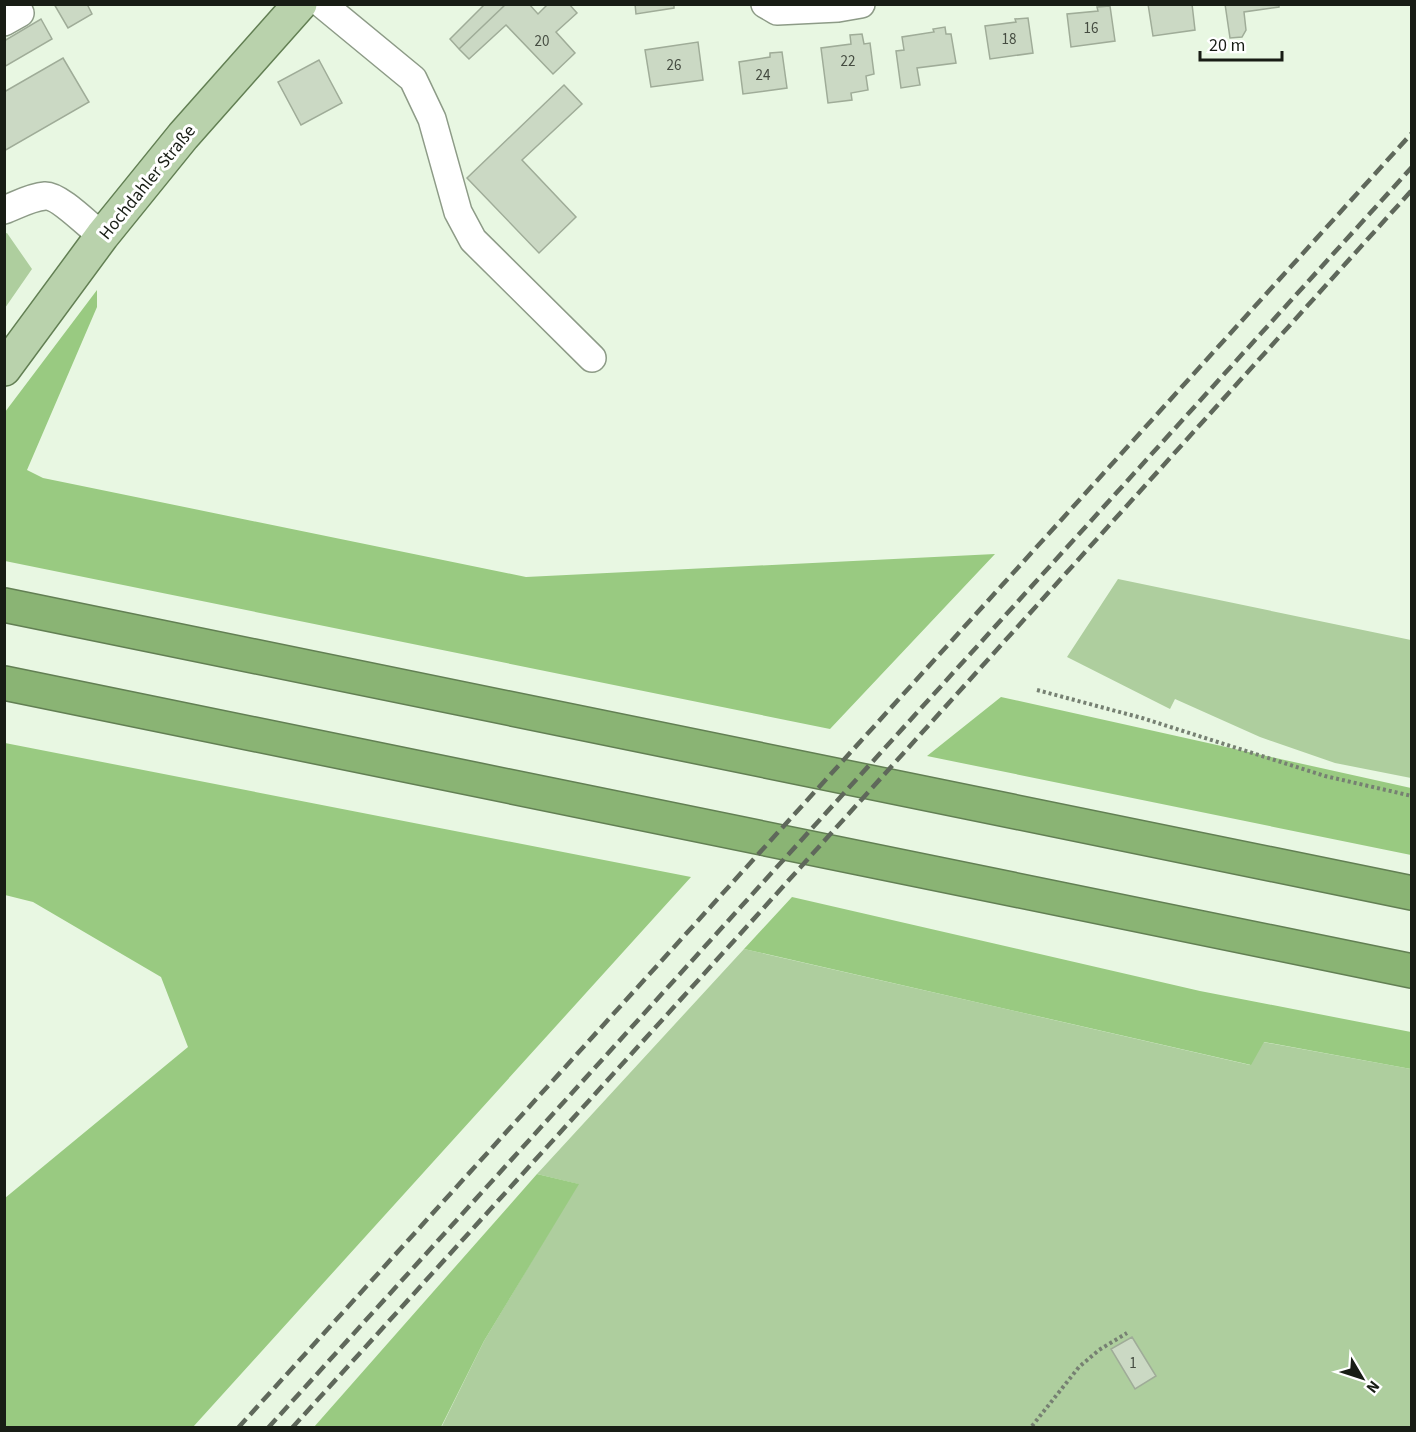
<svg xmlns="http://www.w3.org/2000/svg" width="1416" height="1432" viewBox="0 0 1416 1432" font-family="'Source Sans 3',sans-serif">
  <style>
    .green { fill: #aece9e }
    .forest { fill: #99ca81 }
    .building { fill: #cbd9c4; stroke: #9fac98; stroke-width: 1.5 }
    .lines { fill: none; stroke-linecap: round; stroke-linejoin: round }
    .minor-casing { stroke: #8d9b87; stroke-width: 30 }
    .major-casing { stroke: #627f53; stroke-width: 36 }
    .highway-casing { stroke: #627f53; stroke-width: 36 }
    .path { stroke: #768072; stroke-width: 4; stroke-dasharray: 3 3; stroke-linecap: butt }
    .minor { stroke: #fff; stroke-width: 27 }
    .major { stroke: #b9d2ac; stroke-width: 33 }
    .highway { stroke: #8ab474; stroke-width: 33 }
    .rail { stroke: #5f685b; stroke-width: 4.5; stroke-dasharray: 12 6; stroke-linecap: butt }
    .labels { text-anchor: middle; stroke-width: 6; stroke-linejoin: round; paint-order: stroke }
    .number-label { font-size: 15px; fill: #454c41 }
    .street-label { font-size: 18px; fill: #181d15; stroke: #fff }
  </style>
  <rect width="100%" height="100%" fill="#e8f7e2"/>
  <path class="green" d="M7 233 32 269 5 308 4 234Z
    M1118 579 1411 640V778L1335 763 1260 737 1175 699 1170 709 1067 657Z
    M744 949 1250 1065 1263 1042 1411 1069V1427L441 1428 484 1341 578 1184 537 1174Z"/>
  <path class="forest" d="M97 290V307L27 470 43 478 526 577 995 554 830 729 5 561V412Z
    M1001 697 1411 788V855L927 756Z
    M5 743 691 877 193 1427H5V1198L188 1047 161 977 33 902 5 895Z
    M792 897 1200 991 1411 1032V1069L1264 1042 1251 1065 744 949Z
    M537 1174 579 1184 484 1341 441 1427H314Z"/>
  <path class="building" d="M54 4H87L92 14 68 28Z
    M485 4H506L459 49 450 39Z
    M506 4H529L538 14 548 4H569L577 13 556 32 575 53 553 74 506 25 469 59 459 49Z
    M635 4H674V8L636 14Z
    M1148 4H1192L1195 30 1153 36Z
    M1225 4H1279V7L1244 12 1246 30 1242 37 1230 38Z
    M1110 6 1115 41 1071 47 1067 14 1098 11 1097 7Z
    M1028 18 1033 53 990 59 985 26 1016 22 1015 19Z
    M41 19 52 39 4 67V41Z
    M945 27 946 34H951L956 63 917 68 920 85 901 88 896 51 904 50 902 37 934 32 933 29Z
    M862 34 864 44 870 43 874 74 866 76 868 90 851 93 852 100 828 103 821 48 851 44 850 35Z
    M698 42 703 80 651 87 645 50Z
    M782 52 787 88 743 94 739 62 770 57V53Z
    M63 58 89 102 4 151V92Z
    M319 60 342 103 301 125 278 82Z
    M564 85 582 104 522 160 576 217 539 253 467 178Z
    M1132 1337 1156 1376 1135 1389 1111 1349Z"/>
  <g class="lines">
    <g class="minor-casing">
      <path id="minor" d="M322 4 413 79 432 119 458 212 473 240 592 358
        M765 4 777 11 838 8 861 4
        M4 22 20 13 15 4
        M4 210C17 205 31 197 45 196 59 195 90 227 102 236"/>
    </g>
    <g class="major-casing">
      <path id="major" d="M4 369 102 236 183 136 300 4"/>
    </g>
    <g class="highway-casing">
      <path id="highway" d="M4 605 1412 893
        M4 683 1412 971"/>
    </g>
    <path class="path" d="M1037 690 1142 718 1325 776 1412 796
      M1032 1426 1079 1367 1099 1350 1127 1333"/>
    <use href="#minor" class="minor"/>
    <use href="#major" class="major"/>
    <use href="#highway" class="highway"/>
    <path class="rail" d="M238 1428 1412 133
      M268 1428 1412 167
      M292 1428 751 922 1412 190"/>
  </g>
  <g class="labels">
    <g class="number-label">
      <text x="1091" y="33">16</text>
      <text x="1009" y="44">18</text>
      <text x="542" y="46">20</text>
      <text x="848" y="66">22</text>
      <text x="674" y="70">26</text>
      <text x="763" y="80">24</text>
      <text x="1133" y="1368">1</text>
    </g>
    <g class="street-label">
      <text transform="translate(147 182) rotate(-51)" y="6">Hochdahler Straße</text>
    </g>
  </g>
  <rect width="1416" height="1432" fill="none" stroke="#181d15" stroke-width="12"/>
  <g transform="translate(1362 1378) rotate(129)" stroke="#ffffff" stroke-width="4.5" paint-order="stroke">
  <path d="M0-4.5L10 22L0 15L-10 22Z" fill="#181d15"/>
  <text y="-9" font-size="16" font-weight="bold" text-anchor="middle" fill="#181d15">N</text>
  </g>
  <path d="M1200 51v9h82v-9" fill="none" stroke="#181d15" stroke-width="3"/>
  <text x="1209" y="51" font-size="18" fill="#181d15" stroke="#ffffff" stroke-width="4.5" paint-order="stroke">20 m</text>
</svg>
